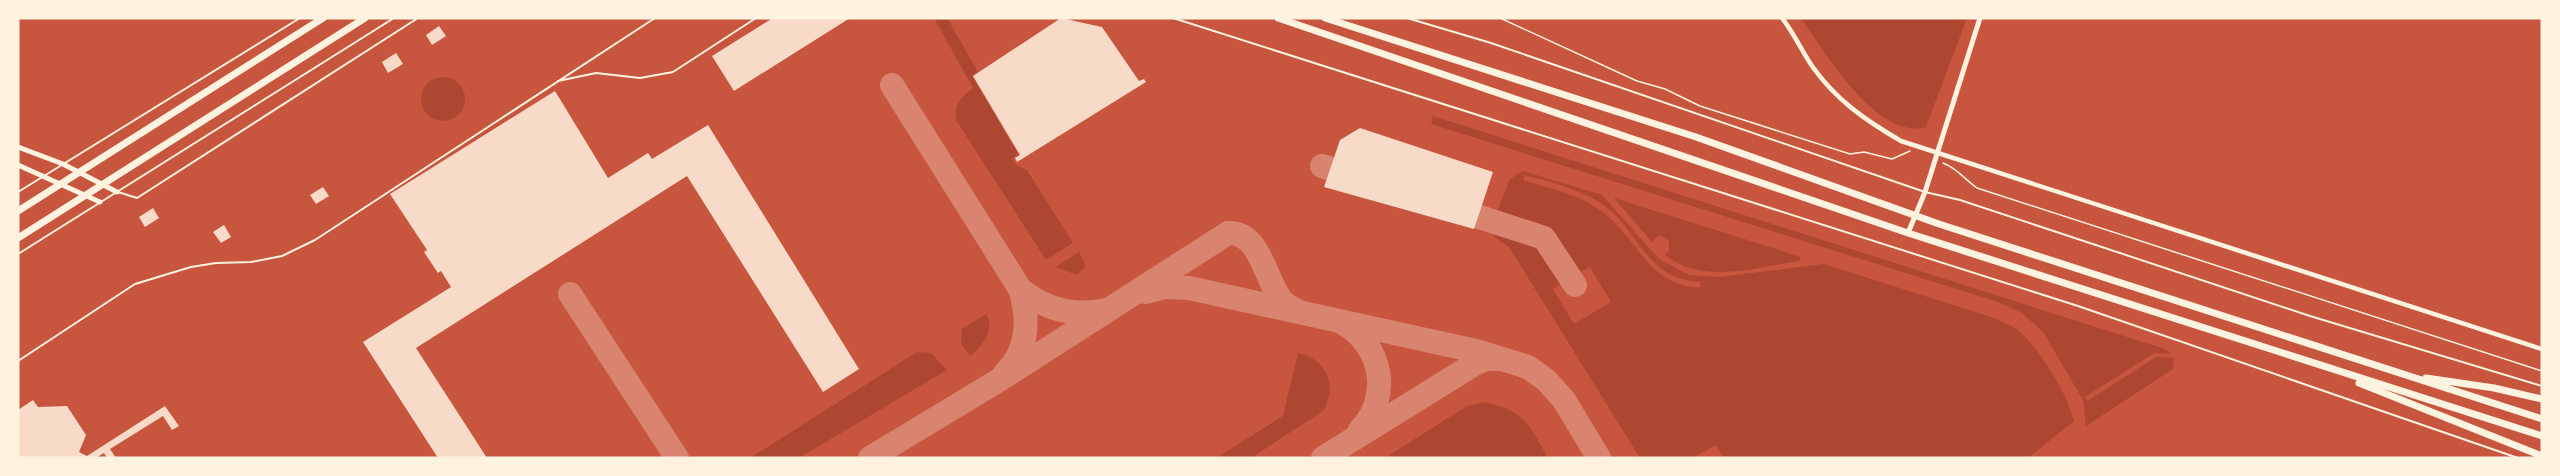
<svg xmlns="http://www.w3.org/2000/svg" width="2560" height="476" viewBox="0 0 2560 476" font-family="Helvetica,sans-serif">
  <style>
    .green { fill: #ae4732; fill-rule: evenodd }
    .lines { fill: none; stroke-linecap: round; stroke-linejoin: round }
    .taxiway { stroke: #d8846e; stroke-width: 24 }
    .building { fill: #f7dbc8 }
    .path { stroke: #fff3e0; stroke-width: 1.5 }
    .service { stroke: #fff3e0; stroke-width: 2 }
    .minor { stroke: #fff3e0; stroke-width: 4.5 }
    .tertiary { stroke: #fff3e0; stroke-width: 5 }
    .primary { stroke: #fff3e0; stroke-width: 7 }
  </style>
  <rect width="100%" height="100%" fill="#c8553d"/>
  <path class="green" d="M934 18H947L978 72 972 76 1018 154 1012 159 1017 166 1027 170 1073 243 1046 260 956 120C954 103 961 98 973 88Z
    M1801 18H1967L1926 127C1878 141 1825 53 1801 18Z
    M421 99a22 22 0 1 1 44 0a22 22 0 1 1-44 0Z
    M1433 116 2165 349 2172 354 2154 353 2085 397 2087 401 2156 357 2174 358 2173 369 2086 426 2083 400 2043 332 2022 313 1998 302 1431 124Z
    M1523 171 1602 195 1659 259 1689 275 1719 277 1824 264 1994 318C2000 321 2008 324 2015 328 2037 344 2068 394 2074 421L2028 458H1724L1716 445 1693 458H1640L1509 247 1493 236V228L1541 244 1566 281 1553 289 1574 324 1611 302 1590 267 1577 274 1549 234 1498 216 1497 211 1510 179ZM1524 175C1547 181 1579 189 1599 202 1640 227 1643 280 1701 282L1700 287C1647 288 1636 232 1597 208 1576 194 1547 188 1523 180Z
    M1614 198 1801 257 1799 261C1756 267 1702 285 1665 255L1669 251V241L1659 235 1652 242Z
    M1079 252 1086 266 1077 275 1056 267Z
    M986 314C996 330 982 346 970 356L961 343 962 329Z
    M917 352 931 353 947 370 799 458H750Z
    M1298 353C1327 359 1338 386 1323 411L1251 458H1216L1283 416Z
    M1485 402C1526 412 1528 423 1548 458H1385L1467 406Z"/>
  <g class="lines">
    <path class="taxiway" d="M892 85 1020 289C1046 310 1074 317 1106 310
      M1322 166 1361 179
      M1449 207 1544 238 1575 285
      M1145 292 1165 287 1189 288 1476 351 1528 367 1546 380 1564 400 1599 458
      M570 294 677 458
      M1343 323C1382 345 1392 397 1360 430
      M1005 373C1029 351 1029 318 1020 289
      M870 458 996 382 1228 233C1261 231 1266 284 1283 302 1287 306 1294 309 1300 312
      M1323 458 1476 363 1486 359H1500"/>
  </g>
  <path class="building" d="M773 18H850L734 91 712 56Z
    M1061 18 1102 27 1139 81 1144 79 1146 82 1017 162 1015 158 1020 155 973 76Z
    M439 26 446 36 432 45 426 35Z
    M396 53 403 64 388 73 382 62Z
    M555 91 608 178 648 153 652 159 708 125 859 369 823 392 687 176 416 348 487 458H438L363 342 451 287 441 271 438 273 424 252 427 250 390 194Z
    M1360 128 1493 172 1474 229 1324 187 1340 140Z
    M323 187 329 196 316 204 310 195Z
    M153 208 159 218 145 227 139 217Z
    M224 225 231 237 221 243 213 232Z
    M33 400 38 407 67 406 86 435 79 452 87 456 165 406 179 426 172 430 163 416 110 449 116 458H107L104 453 96 458H18V410Z"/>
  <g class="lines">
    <path class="path" d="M1500 18 1637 81 1665 89 1700 106 1850 154 1864 152 1892 159 1910 151
      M1943 163C1957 168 1964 179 1977 188L2542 371"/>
    <path class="service" d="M1173 18 2078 306 2518 458
      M1407 18 1491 43 1925 192 1960 200 2310 316 2542 386
      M558 81 596 73 640 78 673 72 756 18
      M18 192 300 18
      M118 192 137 198 418 18
      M18 254 394 18
      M18 361 135 284 191 267 216 263 251 262 282 256 315 240 655 18"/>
    <path class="minor" d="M1782 18C1794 33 1801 50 1812 66 1836 100 1865 120 1901 141L2542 349"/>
    <path class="tertiary" d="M18 147 63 164 117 192
      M18 165 100 202
      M1908 233 1925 192 1980 18"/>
    <path class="primary" d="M1278 18 1908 233 2542 436
      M1325 18 1696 137 1939 224 2542 419
      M18 211 323 18
      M18 238 365 18
      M2426 378 2494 388 2542 399
      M2359 383 2542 456"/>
  </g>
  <rect width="2560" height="476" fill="none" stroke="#fff3e0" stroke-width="39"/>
</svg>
